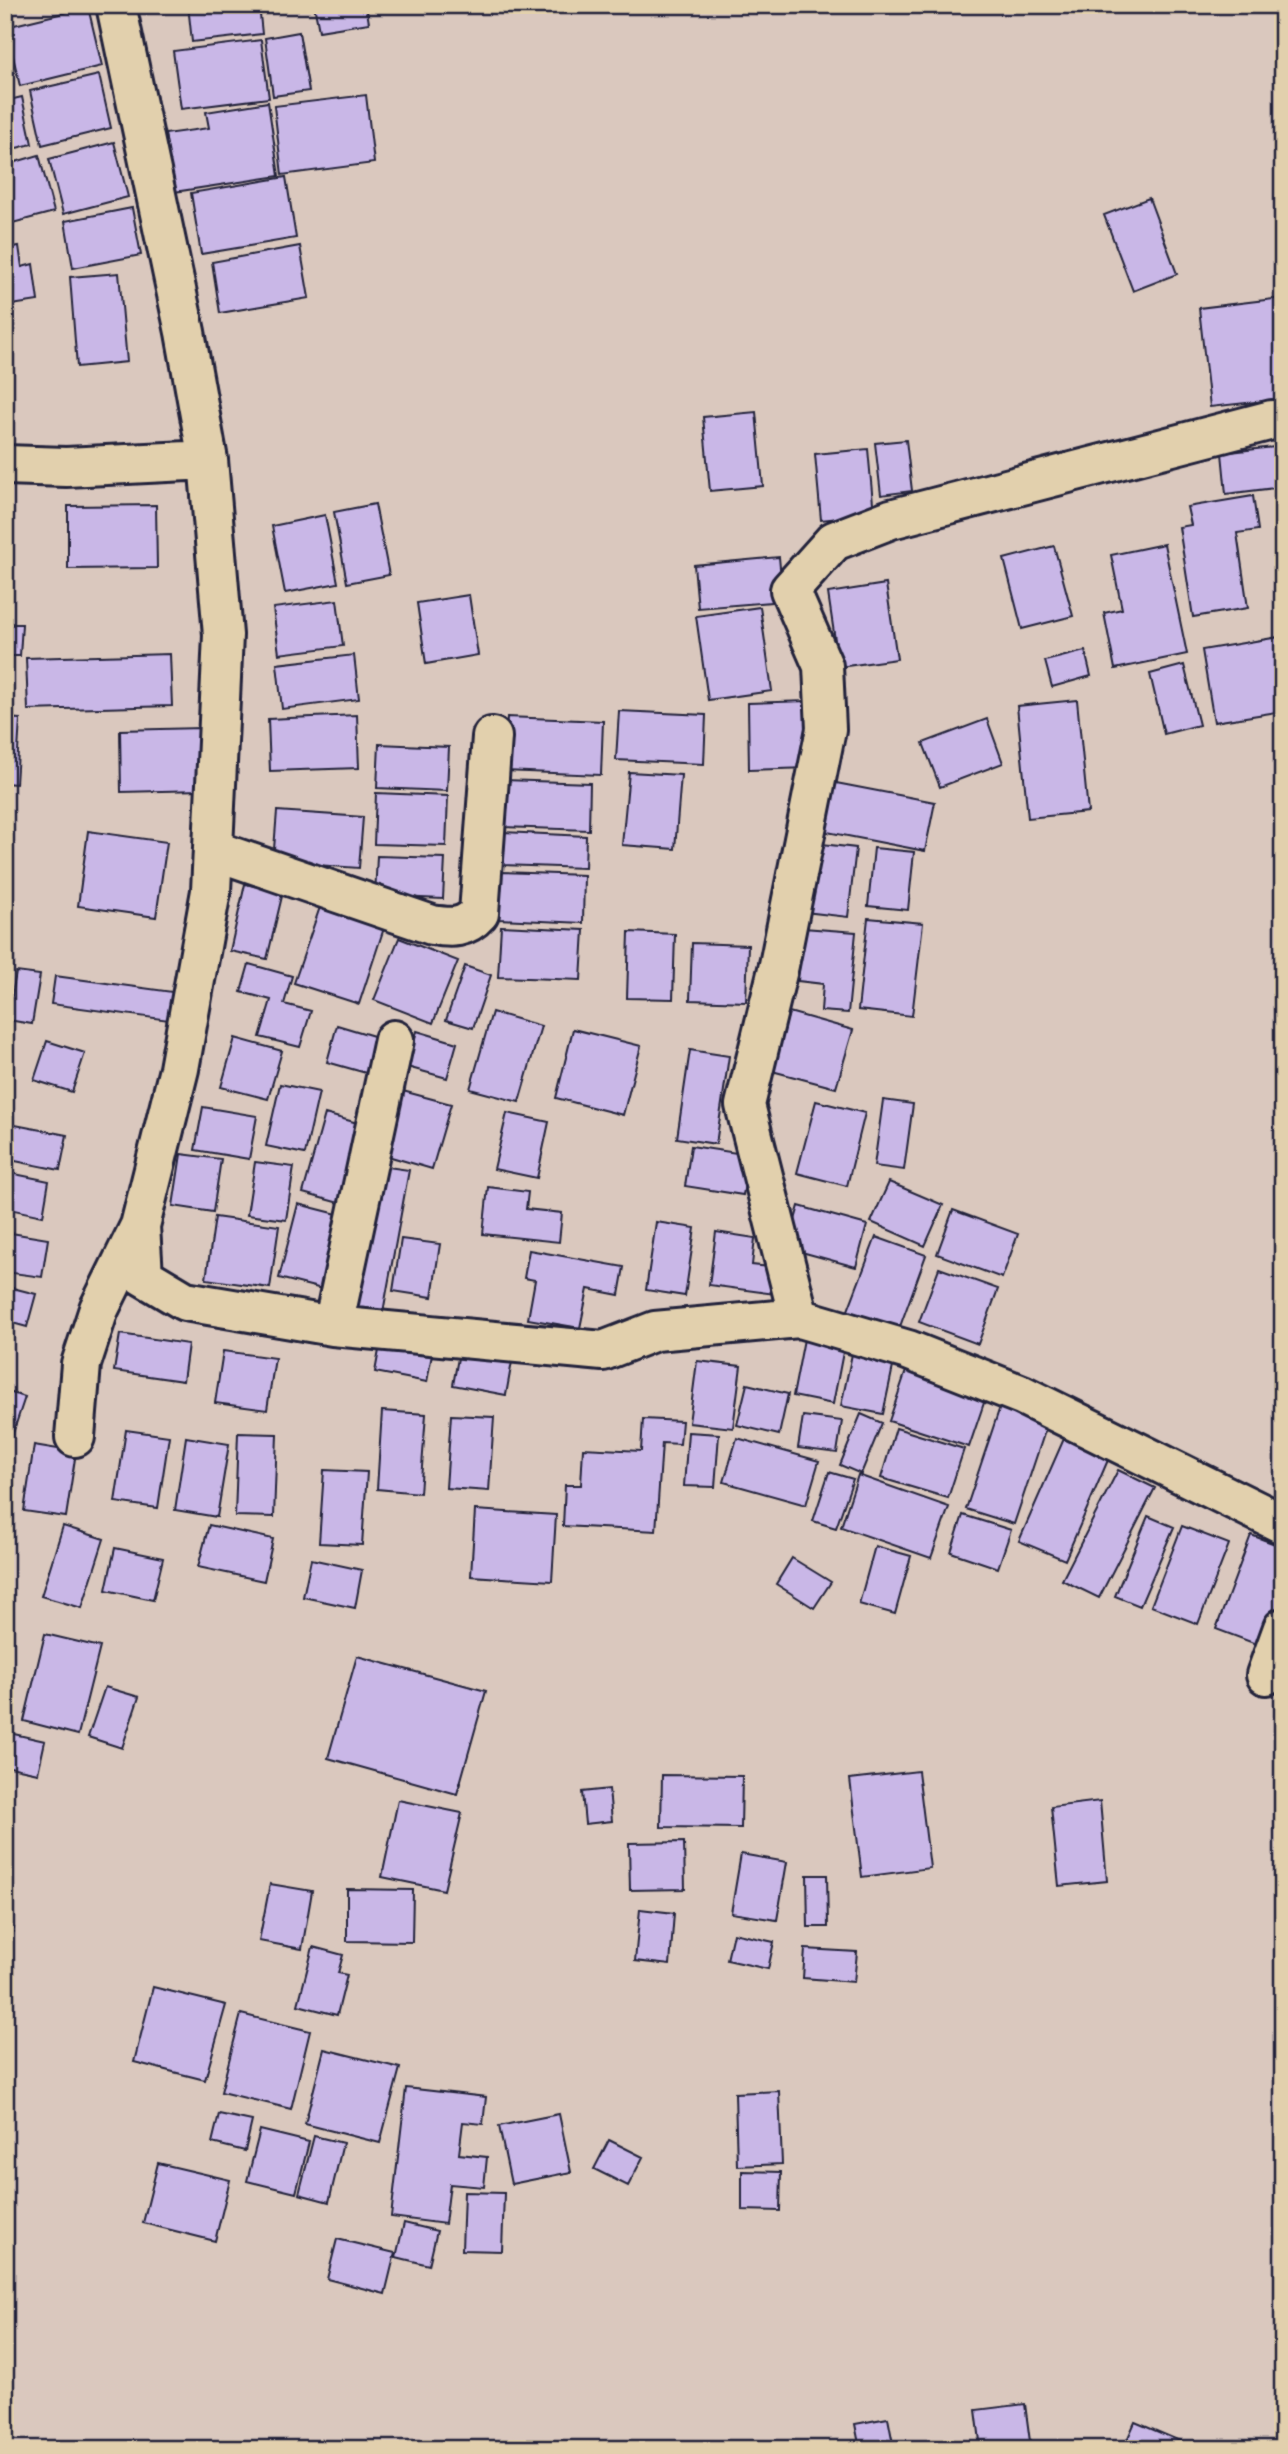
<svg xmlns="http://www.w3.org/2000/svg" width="1288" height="2454" viewBox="0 0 1288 2454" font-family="Sriracha,sans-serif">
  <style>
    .building { fill: #c9b7e7; stroke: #22223b; stroke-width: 2 }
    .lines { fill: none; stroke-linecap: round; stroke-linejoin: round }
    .street-casing { stroke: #22223b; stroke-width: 44 }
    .street { stroke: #e2d0ad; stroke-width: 38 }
  </style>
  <rect width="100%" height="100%" fill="#dac8be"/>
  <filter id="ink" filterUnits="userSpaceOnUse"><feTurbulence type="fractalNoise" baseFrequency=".0143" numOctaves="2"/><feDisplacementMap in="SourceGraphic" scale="14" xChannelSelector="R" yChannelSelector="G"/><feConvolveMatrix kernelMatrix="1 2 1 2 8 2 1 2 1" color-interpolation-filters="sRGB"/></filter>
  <g filter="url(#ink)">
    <path class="building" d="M188 5H259L262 34 192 42Z
      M314 5H366L369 23 319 31Z
      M88 7 102 66 20 86 6 27Z
      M299 32 309 91 273 96 265 38Z
      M261 40 269 98 181 109 173 51Z
      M99 75 111 128 42 145 30 91Z
      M366 95 374 163 282 175 274 106Z
      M22 97 32 144 5 151V101Z
      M268 102 279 176 174 192 165 134 209 128 206 112Z
      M114 142 128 197 63 214 49 159Z
      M39 155 54 212 5 225V165Z
      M286 177 296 238 201 254 191 193Z
      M1149 198 1177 274 1133 291 1104 215Z
      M132 208 141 255 73 268 65 221Z
      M19 246 22 267 33 264 38 301 5 306V248Z
      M300 246 309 298 220 313 212 262Z
      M119 273 127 362 77 367 70 277Z
      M1283 298V399L1210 407 1199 308Z
      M756 412 763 486 710 491 703 417Z
      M906 440 912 491 881 495 875 443Z
      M1283 446V487L1226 494 1222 453Z
      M868 449 874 514 821 520 815 454Z
      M1253 496 1258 530 1237 533 1248 608 1193 617 1179 527 1191 525 1187 507Z
      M375 504 389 575 347 583 334 512Z
      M156 505 157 568 68 569V506Z
      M5 513 12 567 5 568Z
      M325 515 338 583 285 593 272 526Z
      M1164 544 1187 654 1115 669 1104 613 1122 609 1111 555Z
      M1054 546 1073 616 1022 629 1004 559Z
      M779 557 783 601 698 608 694 565Z
      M886 584 897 659 839 667 828 593Z
      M469 595 478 655 426 664 417 603Z
      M337 600 343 646 279 654 273 608Z
      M760 607 772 691 708 700 696 616Z
      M5 624H22L20 656H5Z
      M1279 637 1283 660V711L1214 722 1202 650Z
      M1085 651 1091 676 1052 687 1045 661Z
      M170 654 172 706 28 710 26 658Z
      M354 655 359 699 282 709 277 664Z
      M5 658H7V703H5Z
      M1184 665 1199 725 1164 734 1150 674Z
      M1077 700 1088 812 1028 818 1017 706Z
      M808 701 810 768 749 770 748 703Z
      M619 711 706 715 704 764 616 760Z
      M357 715 359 768 270 771 268 719Z
      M507 717 603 721 601 775 504 771Z
      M5 718 20 719 16 784 5 783Z
      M987 719 1003 763 940 787 923 743Z
      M201 728 202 790 121 792 120 730Z
      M379 744 449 747 447 791 377 788Z
      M629 772 681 775 675 849 622 845Z
      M504 780 590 783 589 830 502 827Z
      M831 782 935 802 925 851 822 831Z
      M376 793 448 796 446 846 374 844Z
      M277 811 363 817 359 868 273 862Z
      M88 831 167 842 156 917 78 906Z
      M503 832 586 836 585 868 502 865Z
      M813 843 856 848 848 917 805 912Z
      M874 848 914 852 908 910 868 906Z
      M377 856 445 858 443 899 375 896Z
      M501 872 584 875 583 923 499 919Z
      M245 884 283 892 267 959 230 951Z
      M320 907 384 928 359 1004 294 983Z
      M868 918 923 923 912 1016 858 1010Z
      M501 926 584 930 581 980 498 977Z
      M803 928 856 932 848 1013 821 1011 823 984 798 981Z
      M629 932 675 934 673 999 627 998Z
      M399 938 458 961 433 1023 374 1000Z
      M692 943 748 945 746 1002 690 1000Z
      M249 964 292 976 284 1004 311 1011 300 1047 260 1037 271 1000 241 992Z
      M465 966 491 975 473 1028 446 1020Z
      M16 972 40 975 32 1024 8 1020Z
      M55 976 180 993 176 1021 51 1004Z
      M492 1012 541 1026 519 1102 470 1089Z
      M789 1012 853 1030 836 1088 772 1071Z
      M337 1025 377 1037 366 1073 327 1062Z
      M573 1029 641 1046 623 1115 556 1098Z
      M417 1031 457 1043 447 1078 407 1067Z
      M235 1038 282 1051 268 1099 221 1087Z
      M47 1041 85 1053 72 1092 34 1080Z
      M690 1050 729 1056 716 1144 677 1138Z
      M280 1084 319 1092 305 1154 266 1146Z
      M399 1090 451 1104 432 1169 381 1154Z
      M883 1100 913 1104 904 1170 874 1166Z
      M816 1101 865 1113 847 1186 797 1173Z
      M203 1107 257 1116 249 1159 195 1150Z
      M507 1113 549 1122 537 1178 494 1169Z
      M325 1114 372 1127 350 1206 303 1193Z
      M10 1124 67 1135 60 1170 5 1159Z
      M691 1146 750 1155 743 1195 685 1186Z
      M181 1154 221 1159 213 1212 173 1206Z
      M255 1162 294 1167 286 1220 247 1215Z
      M374 1165 409 1170 382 1318 347 1312Z
      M5 1172 49 1181 43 1216 5 1208Z
      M889 1182 943 1205 925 1246 871 1222Z
      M488 1187 528 1192 526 1209 562 1213 559 1242 483 1234Z
      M298 1204 345 1216 326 1290 279 1278Z
      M799 1206 867 1225 856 1267 787 1248Z
      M953 1210 1018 1234 1002 1278 937 1254Z
      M215 1217 279 1226 270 1288 206 1279Z
      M656 1222 695 1228 685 1296 646 1290Z
      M5 1232 48 1239 42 1277 5 1272Z
      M716 1232 755 1238 752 1265 779 1268 775 1294 709 1285Z
      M876 1237 926 1255 898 1332 847 1313Z
      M401 1239 440 1244 432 1297 393 1291Z
      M529 1250 624 1267 619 1295 588 1289 580 1328 528 1319 535 1280 524 1278Z
      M939 1268 998 1289 978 1344 919 1322Z
      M5 1286 36 1294 27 1327 5 1321Z
      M120 1334 188 1344 183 1381 114 1371Z
      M382 1334 434 1343 427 1382 375 1372Z
      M804 1339 844 1347 833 1404 793 1396Z
      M460 1347 513 1356 506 1395 453 1385Z
      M223 1351 275 1358 267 1410 215 1403Z
      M852 1354 894 1362 883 1414 841 1406Z
      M697 1361 741 1366 733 1428 689 1423Z
      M907 1368 987 1394 969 1447 889 1421Z
      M747 1384 788 1394 779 1435 737 1425Z
      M5 1391 25 1397 12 1436 5 1434Z
      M1001 1404 1049 1419 1014 1524 966 1509Z
      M382 1411 426 1414 420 1493 377 1489Z
      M861 1414 882 1423 861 1474 840 1465Z
      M451 1415 494 1417 489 1491 446 1488Z
      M803 1416 842 1421 837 1453 798 1448Z
      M643 1419 682 1421 680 1444 662 1443 656 1531 563 1526 565 1485H581L583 1448 641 1451Z
      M896 1428 964 1449 948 1498 881 1478Z
      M126 1430 169 1436 158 1508 115 1502Z
      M688 1432 719 1434 715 1487 684 1486Z
      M238 1433 277 1434 274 1517 235 1516Z
      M1066 1434 1111 1453 1065 1560 1019 1541Z
      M186 1437 229 1444 217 1517 175 1510Z
      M737 1438 819 1461 806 1505 724 1482Z
      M34 1445 76 1452 66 1517 24 1511Z
      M324 1470 367 1472 362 1545 319 1543Z
      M1118 1470 1155 1488 1099 1598 1062 1580Z
      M829 1472 853 1479 836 1528 813 1521Z
      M858 1475 949 1507 931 1558 841 1527Z
      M475 1510 556 1515 552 1581 471 1576Z
      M963 1515 1011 1530 998 1568 951 1552Z
      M1148 1516 1174 1527 1140 1606 1115 1596Z
      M209 1525 273 1539 264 1581 198 1567Z
      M63 1526 104 1539 82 1608 41 1596Z
      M1182 1526 1229 1544 1198 1624 1151 1606Z
      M1251 1535 1283 1547V1596L1264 1647 1216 1629Z
      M875 1546 911 1556 895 1614 859 1604Z
      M115 1548 163 1558 153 1600 106 1590Z
      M792 1558 831 1582 814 1608 776 1584Z
      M311 1559 362 1570 355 1608 303 1597Z
      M45 1634 100 1647 78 1735 24 1721Z
      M357 1656 486 1691 457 1794 328 1758Z
      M105 1687 139 1697 122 1748 88 1737Z
      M5 1732 45 1741 38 1773 5 1766Z
      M918 1771 930 1868 862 1877 850 1779Z
      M662 1775 742 1776 741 1828 661 1827Z
      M609 1789 612 1821 585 1824 582 1792Z
      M398 1800 462 1813 444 1890 382 1877Z
      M1100 1801 1107 1881 1059 1886 1051 1807Z
      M684 1842 685 1889 630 1890 629 1843Z
      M741 1854 787 1862 777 1920 731 1913Z
      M807 1875H827L828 1927H808Z
      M270 1884 312 1891 302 1949 259 1941Z
      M347 1889 413 1890 412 1942 347 1941Z
      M640 1909 674 1913 670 1965 635 1961Z
      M5 1925 14 1928 5 1955Z
      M733 1933 774 1942 768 1969 727 1960Z
      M313 1947 343 1955 338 1973 347 1975 337 2015 298 2005Z
      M805 1949 857 1952 854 1982 803 1978Z
      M153 1987 226 2005 205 2080 134 2062Z
      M241 2014 310 2031 291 2109 221 2092Z
      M324 2049 400 2068 380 2143 305 2124Z
      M406 2088 486 2097 483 2124 463 2122 459 2154 487 2157 484 2187 450 2184 445 2224 391 2217Z
      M779 2091 782 2164 737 2166 735 2093Z
      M219 2114 252 2121 245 2151 212 2143Z
      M559 2114 571 2172 511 2184 499 2126Z
      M260 2130 309 2142 296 2193 247 2181Z
      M314 2136 343 2143 329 2202 299 2194Z
      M609 2140 643 2157 628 2186 594 2169Z
      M158 2163 230 2180 215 2241 143 2223Z
      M742 2171 781 2172 780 2211 742 2210Z
      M464 2192 504 2193 502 2251 462 2250Z
      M404 2223 437 2231 429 2265 396 2257Z
      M337 2239 395 2253 385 2294 327 2279Z
      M1025 2404 1031 2449H981L976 2410Z
      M888 2418 894 2449H860L855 2424Z
      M1135 2422 1192 2446 1191 2449H1123Z
      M1281 2444 1282 2449H1242Z"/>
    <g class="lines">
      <g class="street-casing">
        <path id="street" d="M116 5 185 332 208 460 223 635 211 891 179 1069 140 1226 143 1276 185 1301 333 1326 603 1351 655 1331 799 1318 908 1350 1022 1395 1283 1524
          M5 465 66 467 208 460
          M213 850 432 925C452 928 465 929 479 913L492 737
          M799 1318 745 1105 779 965 826 729 823 666 790 590 834 541 891 519 1272 420
          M333 1326 394 1040
          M75 1437 81 1364 99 1309 139 1228
          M1266 1675 1283 1628"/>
      </g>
      <use href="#street" class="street"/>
    </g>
  </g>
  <rect width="1288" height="2454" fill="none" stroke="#e2d0ad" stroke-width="28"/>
  <rect x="14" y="14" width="1260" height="2426" fill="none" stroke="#22223b" stroke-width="2.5" filter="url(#ink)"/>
</svg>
